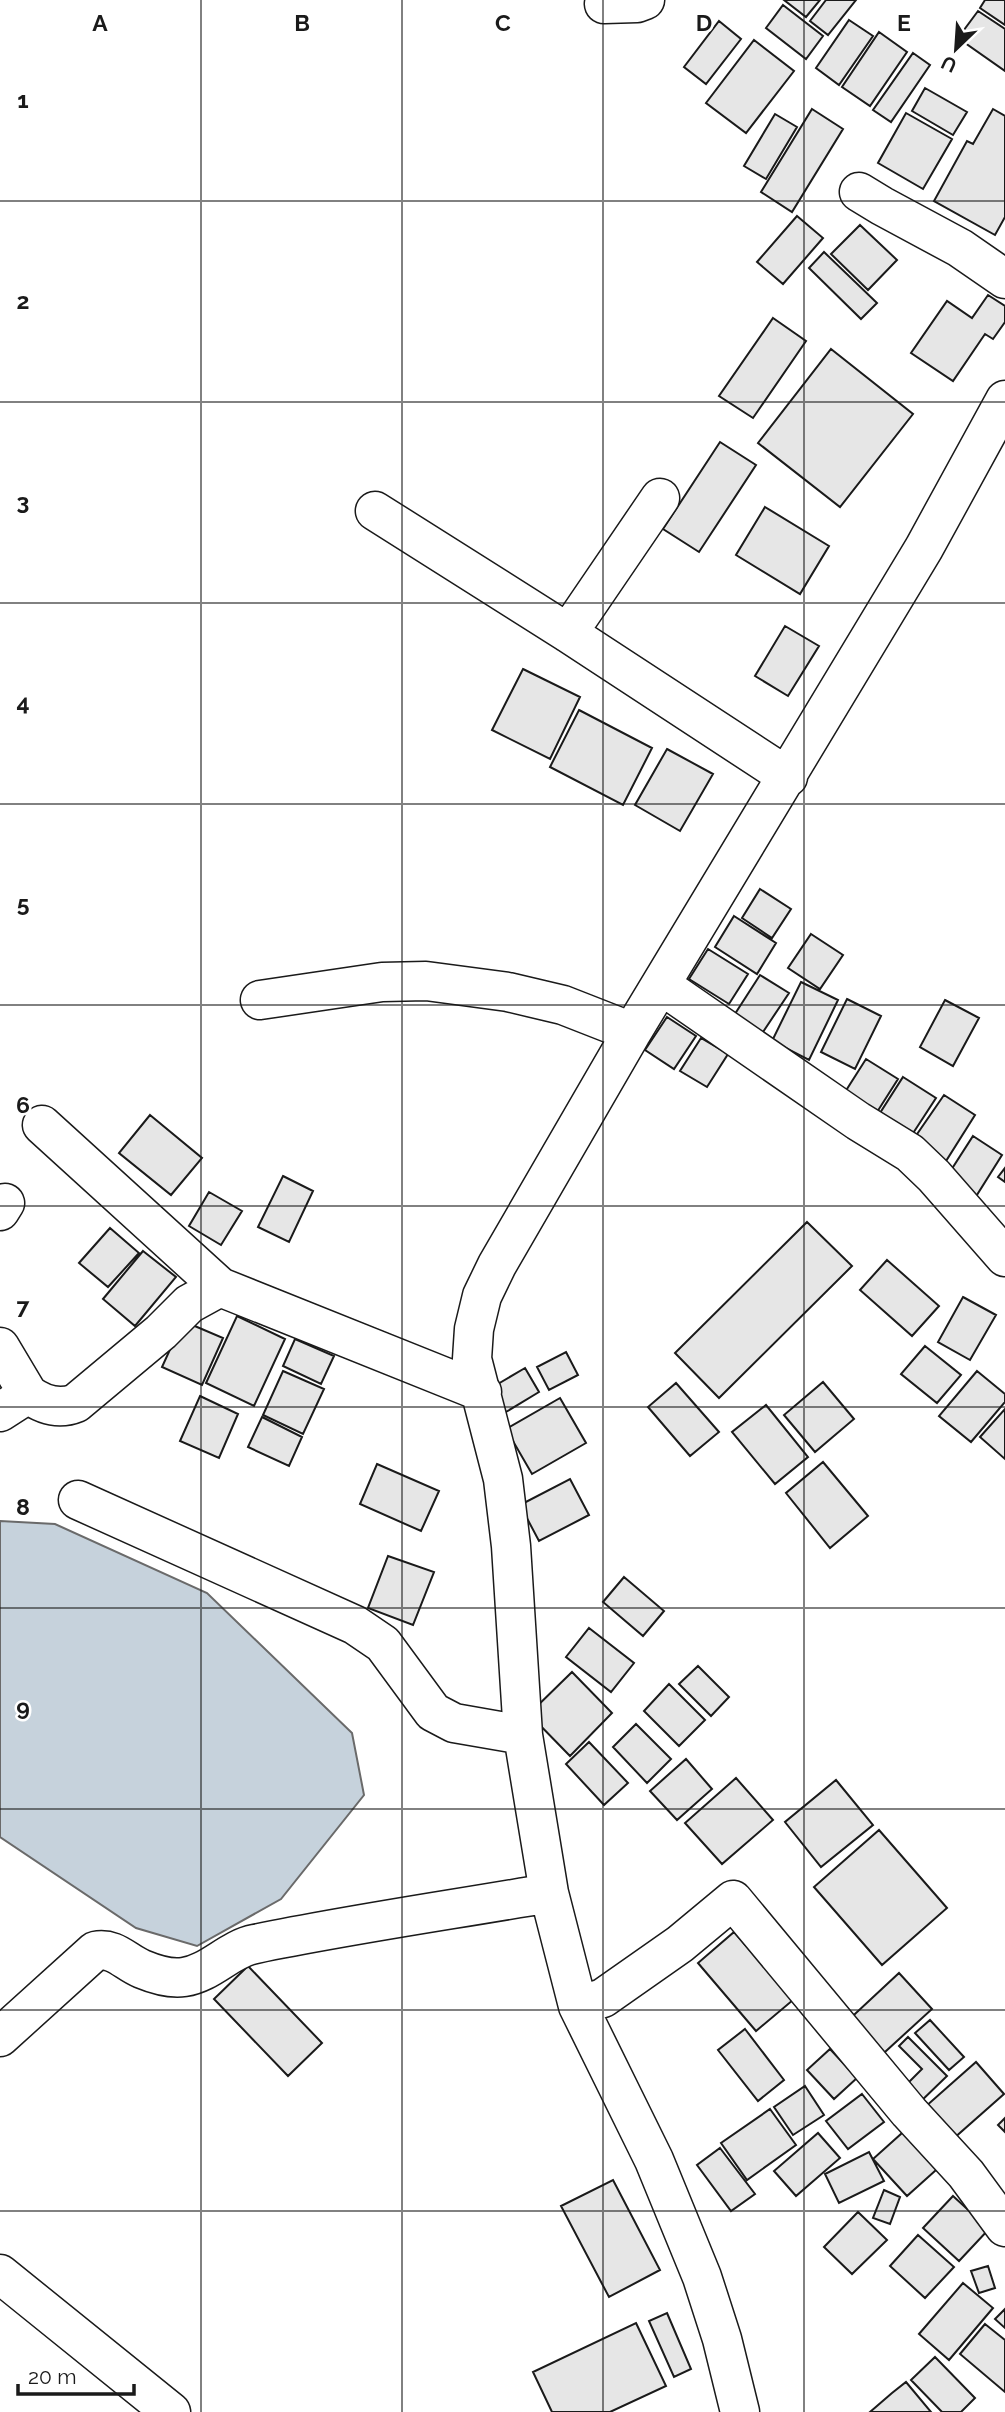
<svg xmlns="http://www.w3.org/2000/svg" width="1005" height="2412" viewBox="0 0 1005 2412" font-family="Raleway,sans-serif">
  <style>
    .water { fill: #c6d2dc; stroke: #6a6a6a; stroke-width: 2 }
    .building { fill: #e6e6e6; stroke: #1a1a1a; stroke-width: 2 }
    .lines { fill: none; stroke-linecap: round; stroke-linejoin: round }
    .minor-casing { stroke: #1a1a1a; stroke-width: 41 }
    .minor { stroke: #fff; stroke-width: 38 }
    .grid { fill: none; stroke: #1a1a1a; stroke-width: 2; stroke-opacity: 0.55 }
    .grid-label { font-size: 23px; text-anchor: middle; font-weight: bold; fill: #1a1a1a; stroke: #fff; stroke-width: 5; stroke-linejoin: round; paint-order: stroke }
  </style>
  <rect width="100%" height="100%" fill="#fff"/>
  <path class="water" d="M0 1521 55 1524 207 1593 352 1733 364 1795 281 1899 197 1946 136 1928 0 1837Z"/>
  <path class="building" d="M784 0H820L806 17Z
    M826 0H856L828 35 810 21Z
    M985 0H1005V25L980 8Z
    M783 5 823 36 806 59 766 28Z
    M978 11 1005 29V71L958 38Z
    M849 20 873 36 839 85 816 68Z
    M719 21 741 39 706 84 684 67Z
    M879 32 907 52 870 106 842 87Z
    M754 40 794 71 746 133 706 103Z
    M913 53 930 65 891 122 873 110Z
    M925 88 967 112 953 135 912 111Z
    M812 109 843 129 792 212 761 192Z
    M993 109 1005 116V217L995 235 934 201 967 141 973 144Z
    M906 113 952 139 923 189 878 163Z
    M775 114 797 127 766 179 744 166Z
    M797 216 823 238 783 284 757 262Z
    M860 225 897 260 868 290 831 254Z
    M824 252 877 303 861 319 809 268Z
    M988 295 1005 306V322L993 339 985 334 953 381 911 353 947 301 972 318Z
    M773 318 806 341 753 418 719 396Z
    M831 349 913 414 840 507 758 443Z
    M720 442 756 465 699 552 663 529Z
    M765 507 829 546 800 594 736 555Z
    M785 626 819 646 788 696 755 676Z
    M523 669 580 697 550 759 492 730Z
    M579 710 652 748 623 805 550 767Z
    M667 749 713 774 680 831 635 805Z
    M760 889 791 909 772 938 742 918Z
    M734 916 776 943 757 974 715 947Z
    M811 934 843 955 820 989 788 968Z
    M708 949 748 974 729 1004 689 979Z
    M760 975 789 993 761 1035 733 1017Z
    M801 982 838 1000 809 1060 772 1041Z
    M847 999 881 1016 855 1069 821 1052Z
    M945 1000 979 1018 953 1066 920 1047Z
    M667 1017 696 1036 674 1069 645 1050Z
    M701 1038 728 1054 707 1087 680 1071Z
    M866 1059 898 1079 872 1120 840 1100Z
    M903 1077 936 1098 906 1144 873 1124Z
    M944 1095 975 1115 946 1161 913 1140Z
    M150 1115 202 1158 171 1195 119 1153Z
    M973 1136 1002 1155 975 1198 946 1178Z
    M1005 1168V1182L998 1177Z
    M283 1176 313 1191 289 1242 258 1227Z
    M209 1192 242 1211 221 1245 189 1226Z
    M807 1222 852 1266 719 1398 675 1353Z
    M110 1228 139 1253 108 1287 79 1263Z
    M143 1251 176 1277 135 1326 103 1299Z
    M887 1260 939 1306 912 1336 860 1290Z
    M963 1297 996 1315 970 1360 938 1342Z
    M237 1316 285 1339 254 1406 206 1383Z
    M183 1321 223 1338 202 1385 162 1367Z
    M295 1339 334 1356 321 1384 283 1366Z
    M925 1346 961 1375 937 1403 901 1374Z
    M566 1352 578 1375 549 1390 537 1367Z
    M525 1368 539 1392 506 1412 491 1388Z
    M283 1371 324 1389 303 1434 263 1415Z
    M977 1371 1005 1394V1402L971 1442 939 1416Z
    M823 1382 854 1419 815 1452 784 1415Z
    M676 1383 719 1432 690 1456 648 1407Z
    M200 1396 238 1414 219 1458 180 1441Z
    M560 1398 586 1443 532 1474 506 1429Z
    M766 1405 808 1457 775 1484 732 1432Z
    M1005 1409V1459L980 1437Z
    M262 1417 302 1437 289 1466 248 1447Z
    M823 1462 868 1516 830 1548 786 1493Z
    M377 1464 439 1491 421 1531 360 1504Z
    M570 1479 589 1515 539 1541 520 1505Z
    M388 1556 434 1572 413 1625 368 1608Z
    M624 1577 664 1611 643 1636 603 1602Z
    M589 1628 634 1663 611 1692 566 1657Z
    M698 1666 729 1697 711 1716 679 1684Z
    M572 1672 612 1713 570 1756 529 1714Z
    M669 1684 705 1720 679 1746 644 1711Z
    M636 1724 671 1759 647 1783 613 1747Z
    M589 1742 628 1783 604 1805 566 1764Z
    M686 1759 712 1789 677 1820 650 1791Z
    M736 1778 773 1820 722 1864 685 1823Z
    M836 1780 873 1825 821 1867 785 1822Z
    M879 1830 947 1908 882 1965 814 1887Z
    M734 1932 793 2000 756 2031 698 1963Z
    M248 1966 322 2043 288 2076 214 1999Z
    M899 1973 932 2009 874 2062 842 2026Z
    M930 2020 964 2057 949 2070 915 2033Z
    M745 2029 784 2080 758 2101 718 2050Z
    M908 2037 947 2076 917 2105 902 2089 922 2069 899 2046Z
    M830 2049 857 2078 834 2099 807 2070Z
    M976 2062 1004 2094 953 2139 925 2107Z
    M805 2086 824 2115 793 2135 774 2107Z
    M862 2094 884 2122 848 2149 826 2121Z
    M770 2109 796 2145 747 2180 721 2143Z
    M1005 2118V2132L998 2125Z
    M911 2125 945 2162 907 2196 873 2159Z
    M818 2133 840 2158 796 2196 774 2171Z
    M720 2148 755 2194 731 2211 697 2165Z
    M869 2152 884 2181 839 2203 825 2174Z
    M613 2180 660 2270 609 2297 561 2206Z
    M884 2190 900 2197 890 2224 873 2218Z
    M953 2196 989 2229 959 2261 923 2228Z
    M858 2212 887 2240 852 2274 824 2247Z
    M918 2235 954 2267 925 2298 890 2266Z
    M988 2266 995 2288 979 2293 971 2271Z
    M963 2283 993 2308 949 2360 919 2334Z
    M1005 2309V2328L995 2319Z
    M667 2313 691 2369 674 2377 649 2321Z
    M636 2323 666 2386 610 2412H552L533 2372Z
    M985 2324 1005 2340V2392L960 2354Z
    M935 2357 975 2398 961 2412H942L911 2380Z
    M906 2382 931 2412H870L892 2393Z"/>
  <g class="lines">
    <g class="minor-casing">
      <path id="minor" d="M604 4 637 3 645 0
        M859 192 882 206 960 248 1005 279
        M375 511 568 633 788 777
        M568 633 660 498
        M661 985 858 1121 910 1153 934 1176 1005 1257
        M260 1000 382 982 426 981 508 992 563 1005 632 1032
        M42 1125 220 1287
        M0 1211 5 1203
        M0 1347 28 1394
        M0 1412 28 1394C43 1405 59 1410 76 1403L161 1332 189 1304 220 1287 482 1392
        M78 1500 355 1625 383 1644 433 1712 454 1723 523 1735
        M578 2006 603 1998 680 1944 733 1900 909 2112 966 2174 1005 2227
        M0 2037 95 1951C115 1947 125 1962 142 1969 154 1974 171 1979 184 1977 211 1973 229 1949 255 1944 352 1924 451 1910 549 1893
        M0 2274 171 2412
        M740 2412 722 2339 702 2277 654 2160 578 2006 549 1893 523 1735 511 1546 503 1479 472 1359 474 1329 482 1296 497 1265 632 1032 924 548 1005 400"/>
    </g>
    <use href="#minor" class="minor"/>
  </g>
  <path class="grid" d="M201 0V2412M402 0V2412M603 0V2412M804 0V2412M0 201H1005M0 402H1005M0 603H1005M0 804H1005M0 1005H1005M0 1206H1005M0 1407H1005M0 1608H1005M0 1809H1005M0 2010H1005M0 2211H1005"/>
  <g class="grid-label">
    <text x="100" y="31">A</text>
    <text x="302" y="31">B</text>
    <text x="503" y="31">C</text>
    <text x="704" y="31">D</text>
    <text x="904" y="31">E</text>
    <text x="23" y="108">1</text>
    <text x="23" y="309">2</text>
    <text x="23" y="510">3</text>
    <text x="23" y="711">4</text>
    <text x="23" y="912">5</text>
    <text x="23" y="1113">6</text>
    <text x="23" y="1314">7</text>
    <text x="23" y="1515">8</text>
    <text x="23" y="1716">9</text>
  </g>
  <g transform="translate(956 49) rotate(205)" stroke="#ffffff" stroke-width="5" paint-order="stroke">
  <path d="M0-5L12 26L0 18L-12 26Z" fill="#1a1a1a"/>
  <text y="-10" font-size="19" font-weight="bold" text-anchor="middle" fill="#1a1a1a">U</text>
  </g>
  <path d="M18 2384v10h116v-10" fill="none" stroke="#1a1a1a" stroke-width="3.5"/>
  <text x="28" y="2384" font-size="21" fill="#1a1a1a" stroke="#ffffff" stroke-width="5" paint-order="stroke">20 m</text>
</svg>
